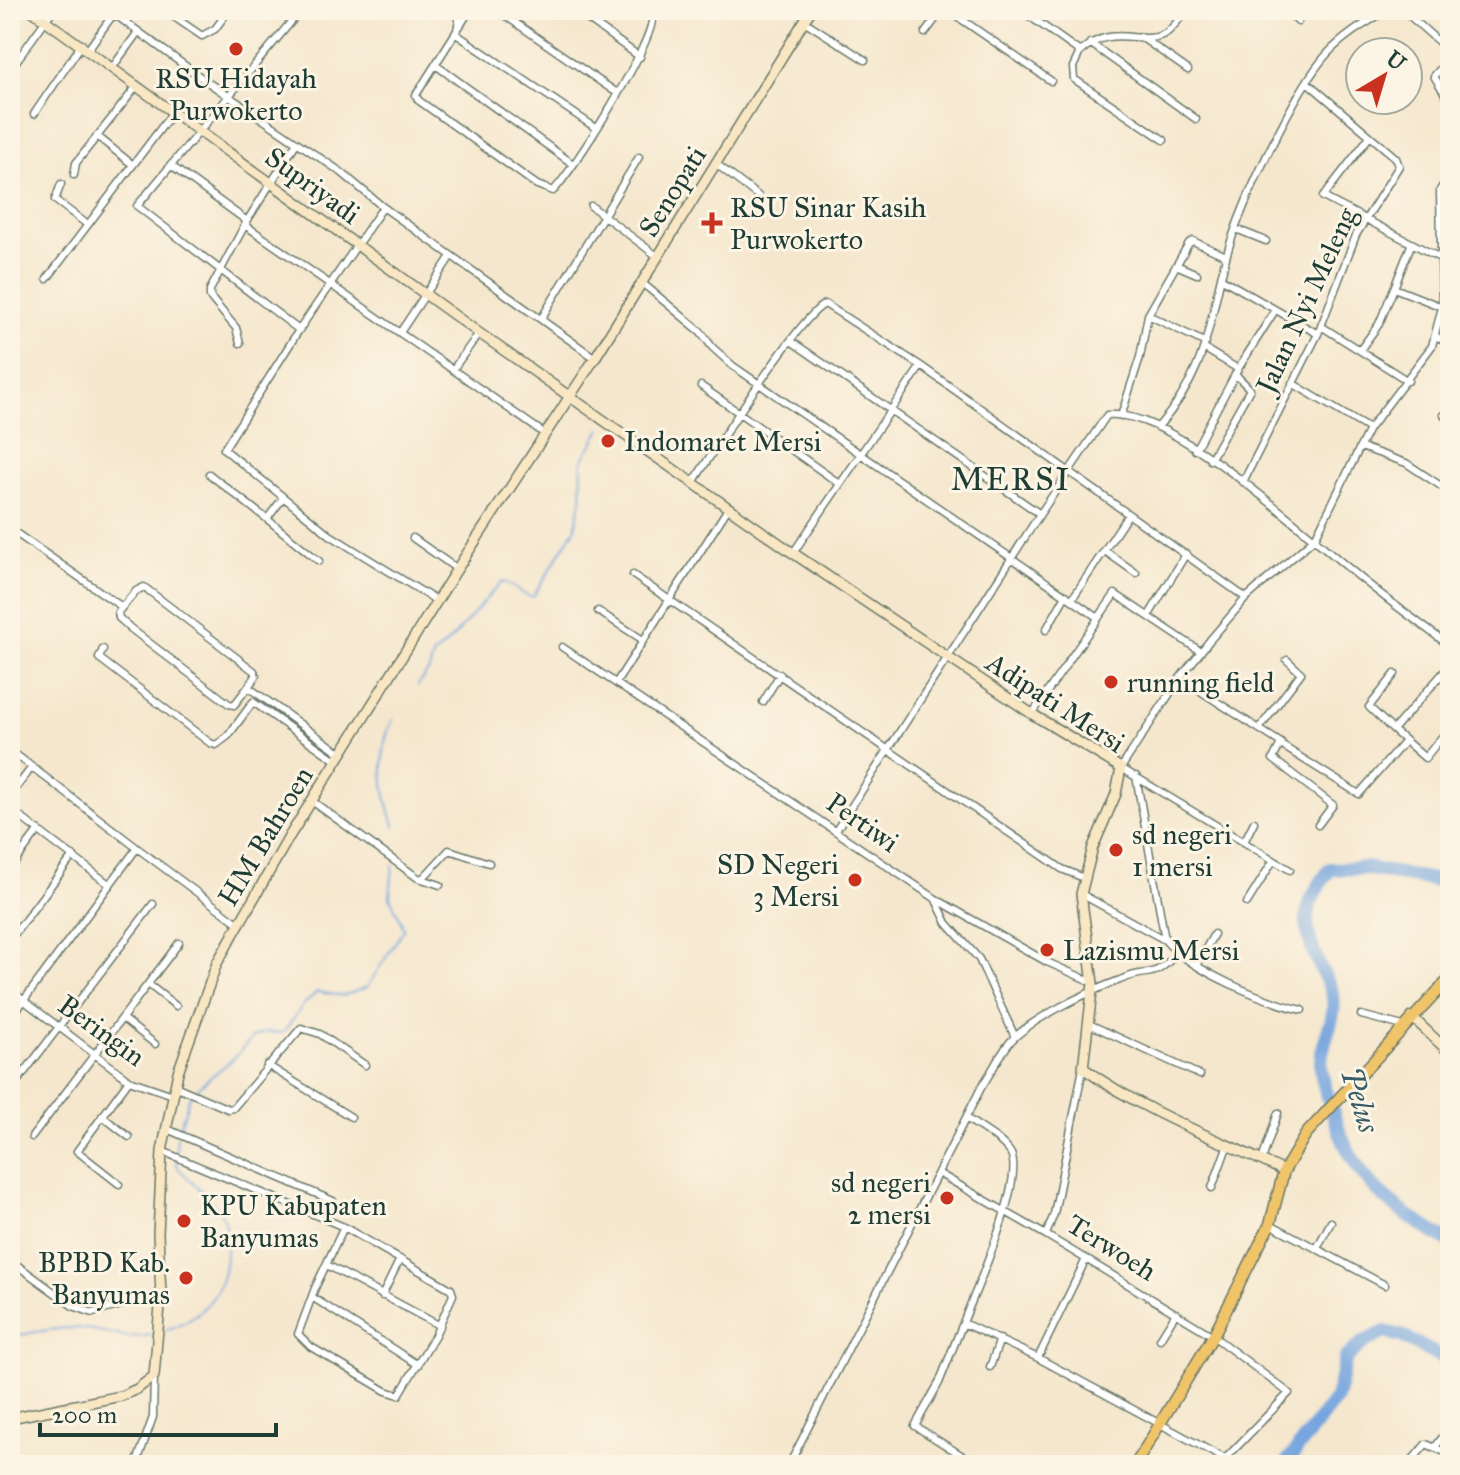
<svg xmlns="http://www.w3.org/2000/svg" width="1460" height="1475" viewBox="0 0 1460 1475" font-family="'IM FELL Great Primer',serif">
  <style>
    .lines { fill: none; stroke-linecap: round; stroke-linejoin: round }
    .stream { stroke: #74a4de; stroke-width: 2 }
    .river { stroke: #74a4de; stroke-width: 14 }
    .street-casing { stroke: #6a786a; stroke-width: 9 }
    .secondary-casing { stroke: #6a786a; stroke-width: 12 }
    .primary-casing { stroke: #6a786a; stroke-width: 13 }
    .street { stroke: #fff; stroke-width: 6 }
    .secondary { stroke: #f9e7c3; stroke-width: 9 }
    .primary { stroke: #f0c469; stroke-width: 10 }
    .poi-dot { fill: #c8321e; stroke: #fcf5e5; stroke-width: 3 }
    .labels { text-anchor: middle; stroke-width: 6; stroke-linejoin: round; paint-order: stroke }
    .poi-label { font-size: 28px; fill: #1f3d34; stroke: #fcf5e5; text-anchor: start }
    .street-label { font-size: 28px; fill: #1f3d34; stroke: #fcf5e5 }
    .water-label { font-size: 30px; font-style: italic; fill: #395c67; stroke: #fcf5e5 }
    .quarter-label { font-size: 32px; letter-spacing: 2px; fill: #1f3d34; stroke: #fcf5e5 }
  </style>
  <rect width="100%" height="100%" fill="#fcf5e5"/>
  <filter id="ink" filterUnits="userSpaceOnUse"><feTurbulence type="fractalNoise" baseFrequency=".0125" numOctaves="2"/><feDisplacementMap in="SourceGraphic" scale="16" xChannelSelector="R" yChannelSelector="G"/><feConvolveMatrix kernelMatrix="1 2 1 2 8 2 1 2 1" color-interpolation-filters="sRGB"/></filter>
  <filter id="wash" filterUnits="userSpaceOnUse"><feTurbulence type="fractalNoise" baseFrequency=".006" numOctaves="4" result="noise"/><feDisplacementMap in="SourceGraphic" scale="32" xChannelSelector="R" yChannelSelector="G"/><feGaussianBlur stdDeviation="1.8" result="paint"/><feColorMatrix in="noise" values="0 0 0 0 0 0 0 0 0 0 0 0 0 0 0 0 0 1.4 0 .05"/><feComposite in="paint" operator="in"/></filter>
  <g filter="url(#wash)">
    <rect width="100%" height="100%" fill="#f5e7cd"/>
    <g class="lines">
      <path class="stream" d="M418 685 429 670 434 654C460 635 478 605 502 582 515 584 520 596 533 597L575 529 581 501 582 461 601 429
        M393 719C377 748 382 796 395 826
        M179 1130 189 1098 202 1084 233 1059 253 1037 266 1032 283 1033 304 1004 317 992 343 996 367 987 404 929 390 897 393 865
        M176 1154 177 1137
        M162 1331C202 1319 227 1292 226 1249 226 1239 227 1227 223 1218 213 1197 191 1184 177 1166L176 1160
        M10 1339C29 1331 51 1329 72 1328 99 1327 124 1343 153 1334"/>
      <path class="river" d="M1450 883 1365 868 1330 869C1301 910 1301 924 1321 969 1325 978 1332 988 1333 997 1337 1019 1321 1041 1321 1063 1320 1079 1328 1095 1332 1110 1354 1182 1388 1205 1450 1242
        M1285 1465 1336 1398 1346 1358 1364 1342 1385 1332 1402 1336 1450 1362"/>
    </g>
  </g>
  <g filter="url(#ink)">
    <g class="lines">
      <g class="street-casing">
        <path id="street" d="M109 10 203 79 341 172 383 207 595 358
          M164 10 202 36 215 29 229 10
          M470 10 416 95 418 100 537 185 553 191C572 173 657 38 652 16L644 10
          M497 10 617 93
          M575 10 640 57
          M948 10 1051 81
          M1021 10 1080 52C1113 21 1142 48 1166 33 1174 28 1180 16 1188 10
          M1287 10 1298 22
          M1403 10 1450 52
          M804 21 865 60
          M457 30 461 10
          M925 33 942 10
          M456 34 596 128
          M1141 37 1188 70
          M1090 43 1196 119
          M89 48 115 12
          M1080 52 1073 67 1074 79 1164 140
          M1450 58 1434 76 1450 102
          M437 66 573 164
          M112 68 138 32
          M10 70 53 10
          M34 114 82 44
          M97 136 133 165
          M1370 136 1323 197 1442 259
          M715 163 758 196
          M170 165 247 221
          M74 175 76 163 137 86
          M61 184 55 200 88 225
          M591 206 657 256
          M383 207 299 330 224 449 330 535 437 601
          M245 225 545 434
          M1236 229 1266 241
          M1176 265 1197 274
          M47 279 173 112
          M1222 279 1318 334
          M641 282 701 332 712 347 733 366 1097 617
          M1394 288 1411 245
          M1148 315 1206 343
          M541 319 639 157
          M1321 326 1408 381
          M299 330 137 206 301 10
          M401 331 451 256
          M1437 337 1450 343
          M791 341 1040 514
          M240 343 236 328 210 297V290L247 221 297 142
          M1205 349 1238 369
          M1360 350 1379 324 1394 288 1442 307
          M454 368 479 333
          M1292 383 1369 429
          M701 386 840 484
          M1444 415 1450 411
          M1121 416 1140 357 1148 315 1189 243 1193 241 1226 256
          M1158 427C1210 368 1207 325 1227 254 1241 205 1294 90 1328 53 1345 35 1366 23 1387 10
          M1361 447 1406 463 1450 492
          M1195 450 1238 369 1274 312
          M1210 460 1250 389 1235 374
          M209 474 267 519
          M694 481C713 452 802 313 825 304L921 366 1246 598
          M1243 482 1318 334 1356 235 1399 166 1396 158 1307 82
          M283 498 267 519 319 561
          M10 529 122 607
          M413 538 457 569
          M1105 551 1136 573
          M793 553 921 366
          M633 575 1062 869 1084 878
          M1072 599 1126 518
          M598 611 643 640
          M1149 615 1186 554
          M1046 630 1066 595
          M562 647 936 899 1047 962 1092 982
          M103 649 99 658 210 743 216 745 228 736 253 702 337 761
          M1395 674 1369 707 1393 730 1450 665
          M1180 678 1281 743 1273 759 1333 805 1318 825
          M616 683 729 507
          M248 687 256 676 254 671 144 587 136 591 118 612 119 618 130 628 229 704 234 705 248 687 342 754
          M763 702 780 674
          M1032 714 1115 594 1200 651
          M1259 729 1301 673 1287 660
          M1393 730 1425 758 1450 727
          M1281 745 1359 794 1405 741
          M10 750 137 848 10 1019
          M1136 776 1165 940C1191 971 1264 1001 1302 1010
          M10 796 32 767
          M312 801 418 878 422 879 449 850 489 863
          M10 809 110 885
          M837 829 1040 514 1107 415C1174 407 1314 542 1367 583 1394 605 1422 625 1450 646
          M1244 842 1254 822
          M137 848 238 923
          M10 869 39 830
          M1290 870 1121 768 1180 678 1210 640 1246 598 1315 538 1369 429 1432 346 1442 307 1440 190 1450 175
          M422 879 440 885
          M1081 894 1165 940
          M936 900 947 923 979 959 1015 1037
          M1247 903 1273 861
          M10 940 73 856
          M1197 964 1214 934
          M148 984 176 1006
          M10 990 129 1080 173 1095
          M1361 1015 1403 1026
          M123 1019 155 1044
          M1089 1024 1200 1075
          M267 1065 351 1117
          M175 1086 228 1109 233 1108 301 1028 320 1034 365 1065
          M10 1091 153 904
          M102 1116 129 1137
          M966 1118C980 1128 1000 1138 1010 1152 1027 1177 974 1294 963 1323L1038 1358 1225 1459 1289 1393 1213 1336 1046 1235 1054 1214 1083 1068
          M167 1129 333 1201
          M32 1137 179 943
          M162 1151 344 1227 451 1289 453 1295 435 1335 399 1395 386 1391 311 1347 298 1334 315 1288 344 1227
          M1262 1160 1278 1113
          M938 1173 1046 1235
          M119 1184 77 1151 129 1080
          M1212 1188 1227 1147
          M1270 1224 1385 1285
          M1317 1248 1331 1222
          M10 1260 73 1306 93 1313 161 1294
          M327 1265 440 1326
          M382 1296 400 1259
          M312 1297 418 1365
          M963 1323 939 1383 915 1426 977 1465
          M1160 1339 1176 1313
          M1038 1358 1086 1259
          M990 1367 1000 1339
          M1436 1446 1450 1427
          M136 1465 153 1417 154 1376
          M789 1465 981 1088C991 1073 1000 1054 1011 1041 1032 1018 1090 991 1120 980 1152 966 1150 983 1178 952
          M1408 1465 1426 1444 1450 1454"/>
      </g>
      <g class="secondary-casing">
        <path id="secondary" d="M31 10 479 333 793 553 1032 714 1121 768 1116 794 1093 847 1081 894 1093 983 1083 1068C1146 1113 1215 1138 1284 1171
          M1412 1017 1450 1053
          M10 1418 121 1396 137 1389 154 1376 161 1294 158 1234 162 1151 178 1072 217 963 289 837 457 569 595 358 811 10"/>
      </g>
      <g class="primary-casing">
        <path id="primary" d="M1135 1465 1213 1336 1270 1224 1284 1171 1306 1134 1450 978"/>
      </g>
      <use href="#street" class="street"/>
      <use href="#secondary" class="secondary"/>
      <use href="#primary" class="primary"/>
    </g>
  </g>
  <g class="poi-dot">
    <circle cx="236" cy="49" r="8"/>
    <path d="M708 211h8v8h8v8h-8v8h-8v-8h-8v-8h8z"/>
    <circle cx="608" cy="441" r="8"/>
    <circle cx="1111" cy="682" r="8"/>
    <circle cx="1116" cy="850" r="8"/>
    <circle cx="855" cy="880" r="8"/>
    <circle cx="1047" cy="950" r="8"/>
    <circle cx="947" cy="1198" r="8"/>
    <circle cx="184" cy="1221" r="8"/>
    <circle cx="186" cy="1278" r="8"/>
  </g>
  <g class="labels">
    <g class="poi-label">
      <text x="236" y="88" text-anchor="middle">RSU Hidayah<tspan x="236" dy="32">Purwokerto</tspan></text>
      <text x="730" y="217">RSU Sinar Kasih<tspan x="730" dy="32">Purwokerto</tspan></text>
      <text x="624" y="451">Indomaret Mersi</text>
      <text x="1127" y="692">running field</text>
      <text x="1132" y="844">sd negeri<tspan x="1132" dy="32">1 mersi</tspan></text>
      <text x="839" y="874" text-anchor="end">SD Negeri<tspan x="839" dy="32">3 Mersi</tspan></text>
      <text x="1063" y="960">Lazismu Mersi</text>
      <text x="931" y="1192" text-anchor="end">sd negeri<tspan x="931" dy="32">2 mersi</tspan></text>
      <text x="200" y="1215">KPU Kabupaten<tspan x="200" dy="32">Banyumas</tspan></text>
      <text x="170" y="1272" text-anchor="end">BPBD Kab.<tspan x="170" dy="32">Banyumas</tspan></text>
    </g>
    <g class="street-label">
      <text transform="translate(313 185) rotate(36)" y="10">Supriyadi</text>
      <text transform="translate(672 191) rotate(-58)" y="10">Senopati</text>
      <text transform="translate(1306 300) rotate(-65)" y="10">Jalan Nyi Meleng</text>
      <text transform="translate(1056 702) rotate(33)" y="10">Adipati Mersi</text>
      <text transform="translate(863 822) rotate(35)" y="10">Pertiwi</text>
      <text transform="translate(265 836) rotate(-59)" y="10">HM Bahroen</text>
      <text transform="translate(102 1030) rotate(36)" y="10">Beringin</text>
      <text transform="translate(1112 1247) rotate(32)" y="10">Terwoeh</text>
    </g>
    <g class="water-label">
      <text transform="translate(1360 1100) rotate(73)" y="10">Pelus</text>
    </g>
    <g class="quarter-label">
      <text x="1011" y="490">MERSI</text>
    </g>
  </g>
  <rect width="1460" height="1475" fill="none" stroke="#fcf5e5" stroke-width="40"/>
  <g transform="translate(1384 76) rotate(38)"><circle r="38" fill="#fcf5e5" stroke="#a4ab9e" stroke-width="2"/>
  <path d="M0-6L14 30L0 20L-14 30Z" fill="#c8321e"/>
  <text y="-12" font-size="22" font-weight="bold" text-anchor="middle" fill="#1f3d34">U</text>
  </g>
  <path d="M40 1423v12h236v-12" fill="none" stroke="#1f3d34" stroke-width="4"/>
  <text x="52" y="1423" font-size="24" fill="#1f3d34" stroke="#fcf5e5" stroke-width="6" paint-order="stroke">200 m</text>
</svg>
